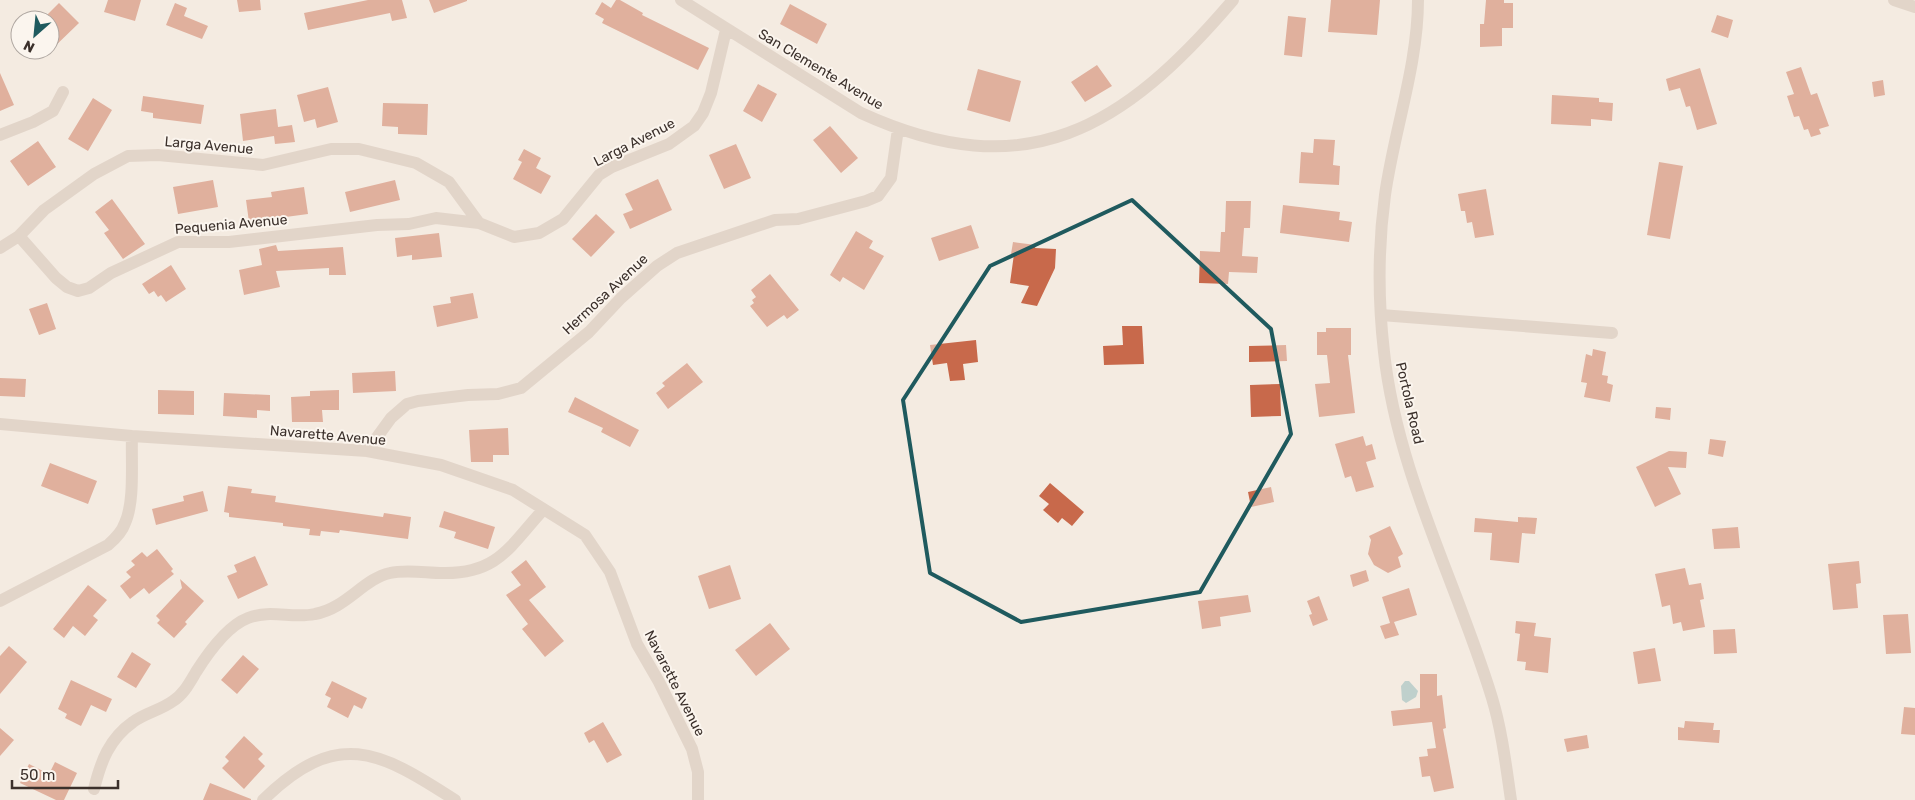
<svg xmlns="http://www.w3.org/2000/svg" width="1915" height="800" viewBox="0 0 1915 800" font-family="Rubik,sans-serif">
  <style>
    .water { fill: #7fb0b2 }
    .building { fill: #c8694b }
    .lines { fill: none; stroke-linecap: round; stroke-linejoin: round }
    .minor { stroke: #cdbbac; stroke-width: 12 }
    .tertiary { stroke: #cdbbac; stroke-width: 12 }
    .marked { fill: none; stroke: #1f5a5e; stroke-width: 4; stroke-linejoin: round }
    .labels { text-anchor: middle; stroke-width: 4; stroke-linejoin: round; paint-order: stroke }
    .street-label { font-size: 14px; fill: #3b302b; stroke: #fbf5ee }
  </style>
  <rect width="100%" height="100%" fill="#f4ebe1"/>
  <path class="water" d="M1405 681H1409L1418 691 1416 697 1406 703 1402 700 1401 686Z"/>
  <path class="building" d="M108 0H141L135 21 104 12Z
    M237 0H260L261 10 239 12Z
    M368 0H402L407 18 392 21 390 13 308 30 304 13Z
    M429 0H467V1L434 13Z
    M616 0H620L643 13 642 15 709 48 698 70 602 23 604 19 595 14 602 2 611 8Z
    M1331 0H1380L1377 35 1328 32Z
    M1486 0H1504V3H1513V28H1502V46L1480 47V24H1484Z
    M59 3 79 23 50 51V20H42Z
    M175 3 187 8 184 16 208 26 202 39 166 25Z
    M790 4 827 24 817 44 780 24Z
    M1717 15 1733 20 1728 38 1711 32Z
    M1288 16 1306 18 1302 57 1284 55Z
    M1097 65 1112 86 1085 102 1071 82Z
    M1801 67 1811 95 1817 93 1829 126 1819 129 1821 134 1811 137 1808 129 1804 130 1799 116 1794 117 1787 96 1794 94 1786 72Z
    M1700 68 1717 124 1697 130 1690 106 1686 107 1680 88 1669 91 1666 79Z
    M978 69 1021 81 1010 122 967 110Z
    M0 73 14 105 0 111Z
    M1883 80 1885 95 1874 97 1872 82Z
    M758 84 777 94 762 122 743 111Z
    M328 87 338 122 317 128 315 119 304 122 297 95Z
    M1552 95 1599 98V102L1613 103 1612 121 1591 119V126L1551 124Z
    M143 96 204 105 201 124 153 118V113L141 111Z
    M93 98 112 110 88 151 68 139Z
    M383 103 428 104 427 135 398 134V127L382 126Z
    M276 109 278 127 292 125 295 142 275 144 274 136 243 141 240 114Z
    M830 126 858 158 841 173 813 140Z
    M1314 139 1335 140 1333 165 1340 166 1339 185 1299 183 1301 152 1313 153Z
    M38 141 56 167 28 186 10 161Z
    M736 144 751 178 724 189 709 155Z
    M524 149 541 158 536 168 551 176 541 194 513 179 522 162 518 160Z
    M1659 162 1683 166 1670 239 1647 235Z
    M658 179 672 210 630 229 623 214 633 210 625 194Z
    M213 180 218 207 178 214 173 187Z
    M395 180 400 200 350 212 345 192Z
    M304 187 308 214 249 222 246 200 272 197 271 192Z
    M1486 189 1494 235 1475 238 1472 222 1467 223 1465 211H1461L1458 194Z
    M112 199 145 244 123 259 104 233 109 230 95 212Z
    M1226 201H1251L1250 228H1244L1242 256 1258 257 1257 273 1229 272 1228 284 1199 283 1200 251 1220 252 1221 232H1225Z
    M1283 205 1340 212 1339 220 1352 222 1349 242 1280 233Z
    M596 214 615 232 591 257 572 239Z
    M971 225 979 248 939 261 931 238Z
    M856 231 873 241 869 248 884 256 864 290 843 277 840 282 830 275Z
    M439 233 442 257 412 260V255L397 257 395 238Z
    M1013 242 1036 245 1035 248 1056 249 1055 268 1037 306 1021 303 1029 286 1010 283 1014 254H1011Z
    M276 245 278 251 343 247 346 275H329V268L276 271 280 287 244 295 239 270 262 265 259 249Z
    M171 265 186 289 166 302 161 295 158 297 154 291 149 294 142 284Z
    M770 274 799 310 787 319 784 315 767 327 750 306 754 303 752 300 756 297 751 290Z
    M473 293 478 318 437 327 433 306 451 303 450 297Z
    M47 303 56 329 39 335 29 309Z
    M1122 326H1142L1144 364 1104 365 1103 346 1123 345Z
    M1326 328H1351V355H1348L1355 413 1319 417 1315 384 1330 383 1327 355H1317V332H1326Z
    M976 340 978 362 963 364 965 380 950 381 947 363 933 365 930 345Z
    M1286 345 1287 361 1249 362V346Z
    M1593 349 1606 352 1602 375 1608 376 1607 383 1613 385 1610 402 1584 397 1587 383 1581 382 1586 354 1592 356Z
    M687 363 703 382 668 409 656 393 665 386 662 383Z
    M395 371 396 391 353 393 352 373Z
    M0 378 26 379 25 397 0 396Z
    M1280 384 1281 416 1251 417 1250 385Z
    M158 390 194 391V415L158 414Z
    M339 390V410H322L323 422H292L291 397 310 396V391Z
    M224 393 270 395V411L257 410V418L223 416Z
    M575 397 639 430 630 447 601 432 603 428 568 412Z
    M1656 407 1671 408 1670 420 1655 418Z
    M508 428 509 455H493V462H471L469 430Z
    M1363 436 1366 446 1372 444 1376 459 1366 462 1374 487 1356 492 1351 476 1345 478 1335 444Z
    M1710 439 1726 441 1723 457 1708 454Z
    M1669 451 1687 452 1686 468 1668 467 1681 494 1655 507 1636 467Z
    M50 463 97 481 88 504 41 486Z
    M1050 483 1084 512 1072 526 1062 518 1058 523 1043 510 1049 504 1039 496Z
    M228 486 252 489 251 493 276 496 275 502 383 517 384 513 411 517 408 539 340 530 339 533 321 531 320 536 309 535 310 529 283 526V523L229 517V513L224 512Z
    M1271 487 1274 502 1251 507 1248 492Z
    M203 491 208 511 156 525 152 509 184 501 183 496Z
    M444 511 495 527 488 549 454 538 456 532 439 527Z
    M1518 517 1537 518 1535 534 1522 533 1519 563 1490 560 1492 533 1474 532 1475 518 1518 522Z
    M1390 526 1403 554 1398 557 1401 567 1388 573 1374 565 1368 554 1371 540 1369 536Z
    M1738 527 1740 548 1714 549 1712 529Z
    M157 549 173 569 171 571 174 574 149 594 144 588 130 599 120 586 131 577 126 572 135 565 131 561 142 552 147 557Z
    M255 556 268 585 238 599 227 576 237 572 234 565Z
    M526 560 546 587 529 600 564 641 545 657 522 629 528 624 506 595 521 585 511 572Z
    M1859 561 1861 583 1856 584 1858 608 1833 610 1828 564Z
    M730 565 741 599 709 609 698 576Z
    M1685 568 1689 585 1701 583 1704 599 1700 600 1705 627 1683 631 1681 622 1673 624 1670 605 1662 607 1655 574Z
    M1366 570 1369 581 1353 587 1350 575Z
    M180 579 204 601 185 622 187 624 174 638 157 623 160 620 156 616 182 588Z
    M88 585 107 600 93 616 98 620 85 636 73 626 64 638 53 629Z
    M1409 588 1417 615 1394 622 1399 635 1385 639 1380 626 1390 623 1382 597Z
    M1248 595 1251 612 1220 617 1221 626 1202 629 1198 601Z
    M1319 596 1328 620 1313 626 1309 615 1312 614 1307 601Z
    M1908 614 1911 653 1886 654 1883 615Z
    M1516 621 1536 623 1534 636 1551 638 1548 673 1525 670 1526 662 1517 661 1520 634 1515 633Z
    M770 623 790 649 756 676 735 650Z
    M1735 629 1737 653 1714 654 1713 630Z
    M9 646 27 662 0 694V656Z
    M1655 648 1661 681 1638 684 1633 652Z
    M132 652 151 664 136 688 117 677Z
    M243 655 259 669 237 694 221 680Z
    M1420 674H1437V696L1442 695 1446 728 1443 729 1454 788 1434 792 1430 776 1422 777 1419 757 1428 756 1427 749 1436 748 1432 722 1393 726 1391 711 1420 708Z
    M71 680 112 699 106 712 91 705 81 726 65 718 67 714 58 709Z
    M332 681 367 698 362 709 354 705 348 718 327 707 331 698 325 695Z
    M1904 707 1915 708V735L1901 734Z
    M1685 721 1714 723 1713 730H1720L1719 743 1678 740V727L1684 728Z
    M603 722 622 755 607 763 594 740 589 743 584 733Z
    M0 728 14 740 0 756Z
    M1587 735 1589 748 1567 752 1564 739Z
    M244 736 263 754 258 759 265 766 244 789 222 768 229 761 225 757Z
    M55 762 77 773 64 800H56L20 783 29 764 49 774Z
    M210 783 251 799V800H203Z"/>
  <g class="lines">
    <path class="minor" d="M681 0 861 113C1027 189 1124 128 1233 0
      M0 135 33 122 53 111 63 92
      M19 236 56 278 67 287 78 291 89 288 111 273 178 242H229L377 225 409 224 436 218 479 223
      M0 248 19 236 44 210 94 174 128 156 158 155 263 165 331 149H359L416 163 449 182 479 223 514 237 539 233 563 219 599 175 612 167 669 144 694 126 703 113 711 93 726 30
      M1381 315 1612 333
      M0 424 132 436 367 451 441 465 513 490 585 535 610 572 637 644 659 682 692 749 698 772V800
      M367 451 391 418 407 404 418 401 468 395 498 394 521 388 589 332 621 298 657 266 677 253 775 220 798 219 866 201 878 196 891 178 898 129
      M0 601 108 545C115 539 122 532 125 523 135 501 131 461 132 436
      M94 789C101 761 109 739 133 722 145 713 161 710 173 701 184 694 190 682 196 672 208 653 227 626 248 618 271 609 292 619 315 614 347 608 363 579 390 573 406 569 427 573 443 573 498 574 510 546 543 510
      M263 800C337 728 378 750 455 800"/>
    <path class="tertiary" d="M1418 0C1418 65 1394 131 1385 195 1378 247 1378 300 1384 352 1397 473 1457 583 1492 698 1502 731 1506 766 1511 800
      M1894 0 1915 7"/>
  </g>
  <path d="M0 0H1915V800H0ZM1132 200 1271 329 1291 434 1200 592 1021 622 930 573 903 400 990 266Z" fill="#f4ebe1" fill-opacity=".55" fill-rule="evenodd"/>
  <path class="marked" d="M1132 200 1271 329 1291 434 1200 592 1021 622 930 573 903 400 990 266Z"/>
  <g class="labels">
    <g class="street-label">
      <text transform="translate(821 69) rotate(31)" y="5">San Clemente Avenue</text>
      <text transform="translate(634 142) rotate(-27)" y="5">Larga Avenue</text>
      <text transform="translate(209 145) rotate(5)" y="5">Larga Avenue</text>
      <text transform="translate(231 224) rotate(-5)" y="5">Pequenia Avenue</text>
      <text transform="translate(605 294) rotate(-43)" y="5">Hermosa Avenue</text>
      <text transform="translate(1410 403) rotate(77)" y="5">Portola Road</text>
      <text transform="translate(328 435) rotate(5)" y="5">Navarette Avenue</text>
      <text transform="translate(675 683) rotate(63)" y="5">Navarette Avenue</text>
    </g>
  </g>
  <g transform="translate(35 35) rotate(207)"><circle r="24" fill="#fbf5ee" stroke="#aea6a0"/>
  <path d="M0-4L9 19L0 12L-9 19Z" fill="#1f5a5e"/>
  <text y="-8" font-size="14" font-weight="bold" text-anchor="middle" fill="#3b302b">N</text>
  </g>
  <path d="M12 780v8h106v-8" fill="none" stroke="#3b302b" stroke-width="2.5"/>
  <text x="20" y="780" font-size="15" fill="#3b302b" stroke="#fbf5ee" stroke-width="4" paint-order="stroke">50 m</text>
</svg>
